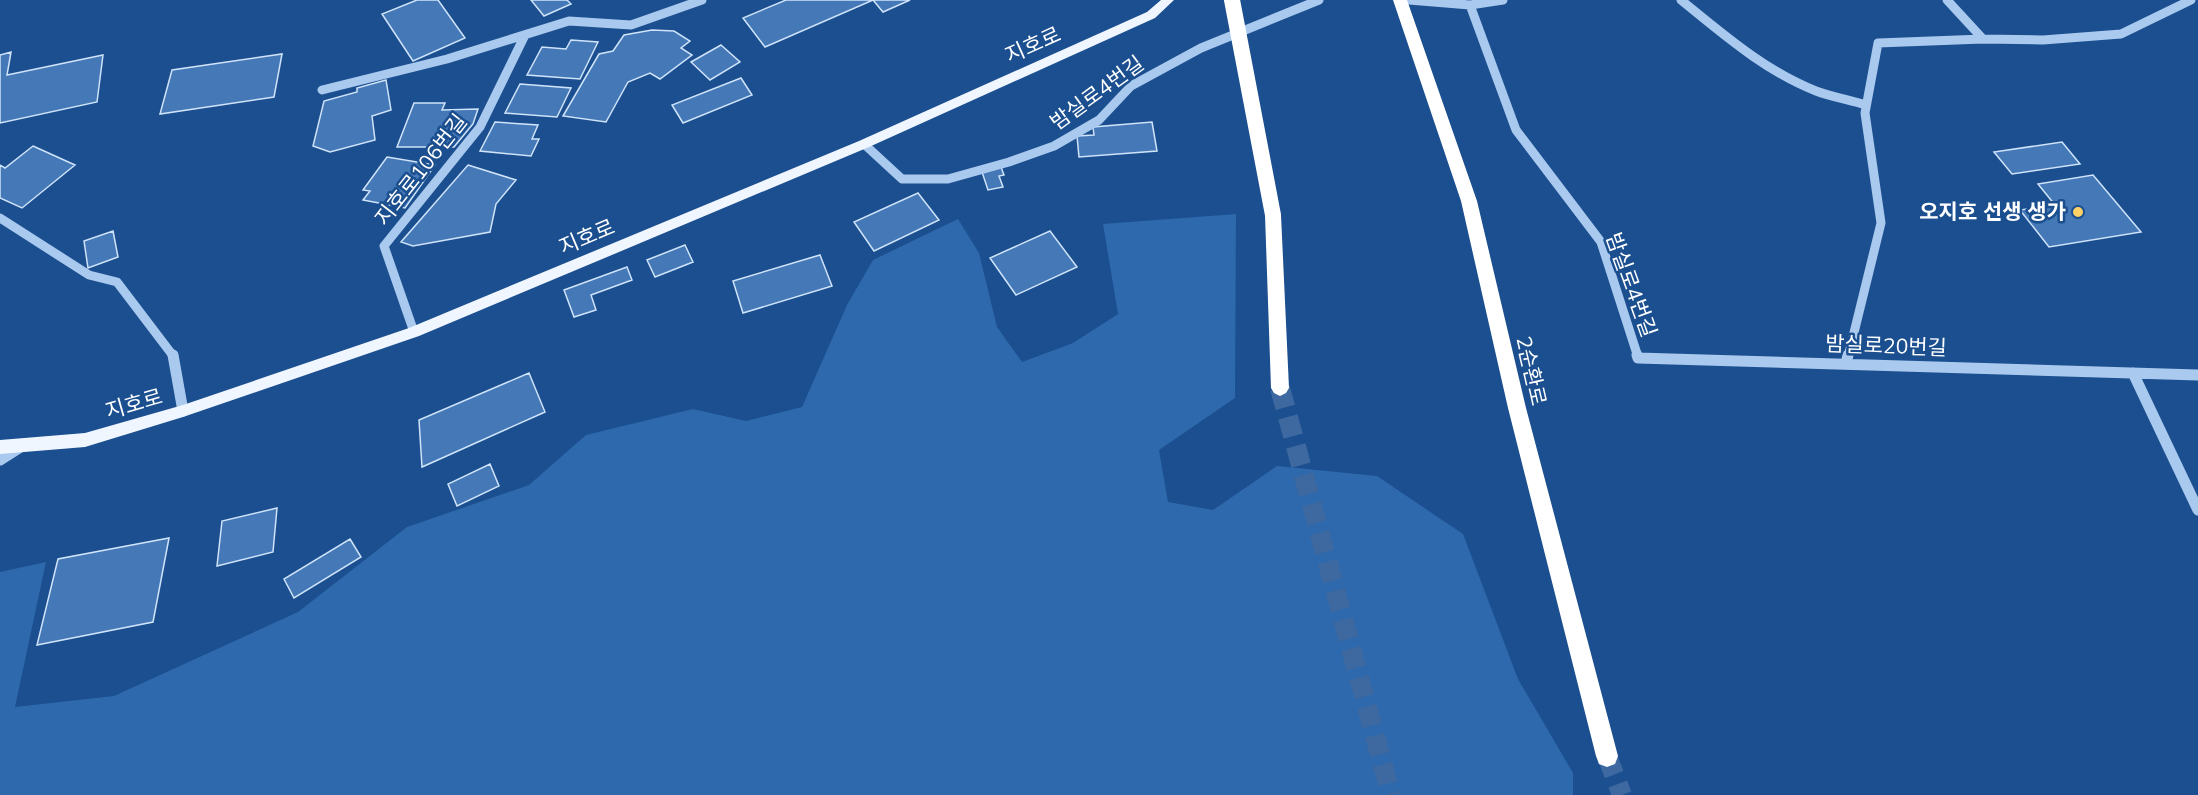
<svg xmlns="http://www.w3.org/2000/svg" width="2198" height="795" viewBox="0 0 2198 795" font-family="Mulish,'Noto Sans KR',sans-serif">
  <style>
    .green { fill: #2e69ad }
    .building { fill: #4478b7; stroke: #cfe3fa; stroke-width: 1.5 }
    .lines { fill: none; stroke-linecap: round; stroke-linejoin: round }
    .highway-tunnel { stroke: #3d69a0; stroke-width: 20; stroke-dasharray: 20 10; stroke-linecap: butt }
    .minor-far1 { stroke: #a9c9ee; stroke-width: 9 }
    .minor { stroke: #a9c9ee; stroke-width: 11 }
    .major { fill: #f0f6ff; fill-rule: evenodd }
    .highway { fill: #fff; fill-rule: evenodd }
    .highway-bridge { stroke: #fff; stroke-width: 16 }
    .poi-dot { fill: #ffd166; stroke: #1b4f8f; stroke-width: 2 }
    .labels { text-anchor: middle; stroke-width: 5; stroke-linejoin: round; paint-order: stroke }
    .street-label { font-size: 21px; fill: #fff; stroke: #1b4f8f }
    .poi-label { font-size: 21px; font-weight: bold; fill: #fff; stroke: #1b4f8f; text-anchor: end }
  </style>
  <rect width="100%" height="100%" fill="#1b4f8f"/>
  <path class="green" d="M1236 214 1235 398 1159 450 1168 502 1213 510 1277 466 1377 476 1463 534 1518 679 1573 773V795H0V572L46 562 15 707 114 696 298 612 407 527 529 485 586 435 693 409 746 421 802 407 847 305 873 260 958 219 979 253 997 327 1022 362 1073 343 1118 314 1103 224Z"/>
  <path class="building" d="M417 0H438L465 38 413 61 382 14Z
    M531 0H567L571 4 544 16Z
    M786 0H910L883 12 873 0 765 47 743 18Z
    M652 30 674 31 690 41 681 48 692 55 660 79 650 73 628 82 606 122 563 116 599 54 613 51 624 35Z
    M571 40 598 42 580 79 527 75 542 47 566 49Z
    M721 45 740 62 710 80 691 62Z
    M11 52 7 75 103 55 97 102 0 123V55Z
    M282 54 274 97 160 114 172 70Z
    M741 78 752 95 683 123 672 105Z
    M386 80 391 110 372 116 375 140 330 152 313 146 324 101 357 92V88Z
    M520 84 571 88 557 117 505 113Z
    M414 103H445L442 110 478 109 473 124 454 147H397Z
    M495 122 538 125 532 139H539L531 156 480 151Z
    M1152 122 1157 151 1079 157 1077 136 1094 135 1093 127Z
    M2062 142 2080 164 2012 174 1994 152Z
    M33 146 75 165 22 208 0 198V165L5 168Z
    M387 157 435 165 405 208 363 200 370 191 363 190Z
    M468 165 516 180 496 204 490 232 413 246 401 242Z
    M1001 167 1004 175 999 176 1003 187 988 190 982 172Z
    M2093 175 2141 232 2049 247 2020 210 2055 205 2038 184Z
    M918 193 939 220 874 251 854 222Z
    M113 231 118 257 88 268 84 241Z
    M1050 231 1077 267 1016 295 990 258Z
    M685 245 693 262 655 277 647 260Z
    M820 255 832 286 743 313 733 281Z
    M627 267 632 280 591 295 596 310 574 317 564 290Z
    M529 373 545 412 422 467 419 420Z
    M490 464 499 486 457 506 448 484Z
    M277 508 273 552 217 566 222 521Z
    M169 538 153 622 37 645 58 559Z
    M350 539 361 557 294 598 284 579Z"/>
  <g class="lines">
    <path class="highway-tunnel" d="M1280 388 1391 795
      M1607 756 1622 795"/>
    <path class="minor-far1" d="M1409 0 1470 5 1503 0
      M1681 0C1723 34 1765 71 1816 91 1832 97 1850 100 1866 105
      M1947 0 1983 39
      M1470 5 1516 130 1601 242 1638 357
      M322 90 447 59 569 21 631 25 702 0
      M864 144 902 179H948L1009 162 1054 146 1099 120 1131 86 1201 48 1319 0
      M0 218 89 275 117 282 174 357
      M414 332 384 246 480 127 525 35
      M1848 357 1881 223 1865 113 1878 43 1983 39 2043 40 2121 34 2191 0"/>
    <path class="minor" d="M173 355 183 411
      M1637 355 1638 358 2198 375
      M1846 364 1848 355
      M2133 373 2198 510
      M0 460 22 446"/>
    <path class="major" d="M1161 0H1174L1155 18 869 147 419 336 183 417 85 447 0 454V440L85 433 183 405 409 328 859 141 1147 12Z"/>
    <path class="highway" d="M1393 0H1407L1477 201 1526 408 1618 756 1615 764 1607 767 1599 764 1596 756 1508 408 1461 201Z
      M1273 209 1279 211 1281 215 1289 388 1286 393 1280 396 1274 393 1271 388 1265 215 1267 211Z"/>
    <path class="highway-bridge" d="M1232 0 1273 215"/>
  </g>
  <circle class="poi-dot" cx="2078" cy="212" r="6"/>
  <g class="labels">
    <g class="street-label">
      <text transform="translate(1033 45) rotate(-24)" y="7">지호로</text>
      <text transform="translate(1097 93) rotate(-36)" y="7">밤실로4번길</text>
      <text transform="translate(421 170) rotate(-52)" y="7">지호로106번길</text>
      <text transform="translate(587 237) rotate(-23)" y="7">지호로</text>
      <text transform="translate(1631 285) rotate(70)" y="7">밤실로4번길</text>
      <text transform="translate(1886 346) rotate(2)" y="7">밤실로20번길</text>
      <text transform="translate(1531 371) rotate(77)" y="7">2순환로</text>
      <text transform="translate(134 404) rotate(-16)" y="7">지호로</text>
    </g>
    <g class="poi-label">
      <text x="2066" y="219">오지호 선생 생가</text>
    </g>
  </g>
</svg>
